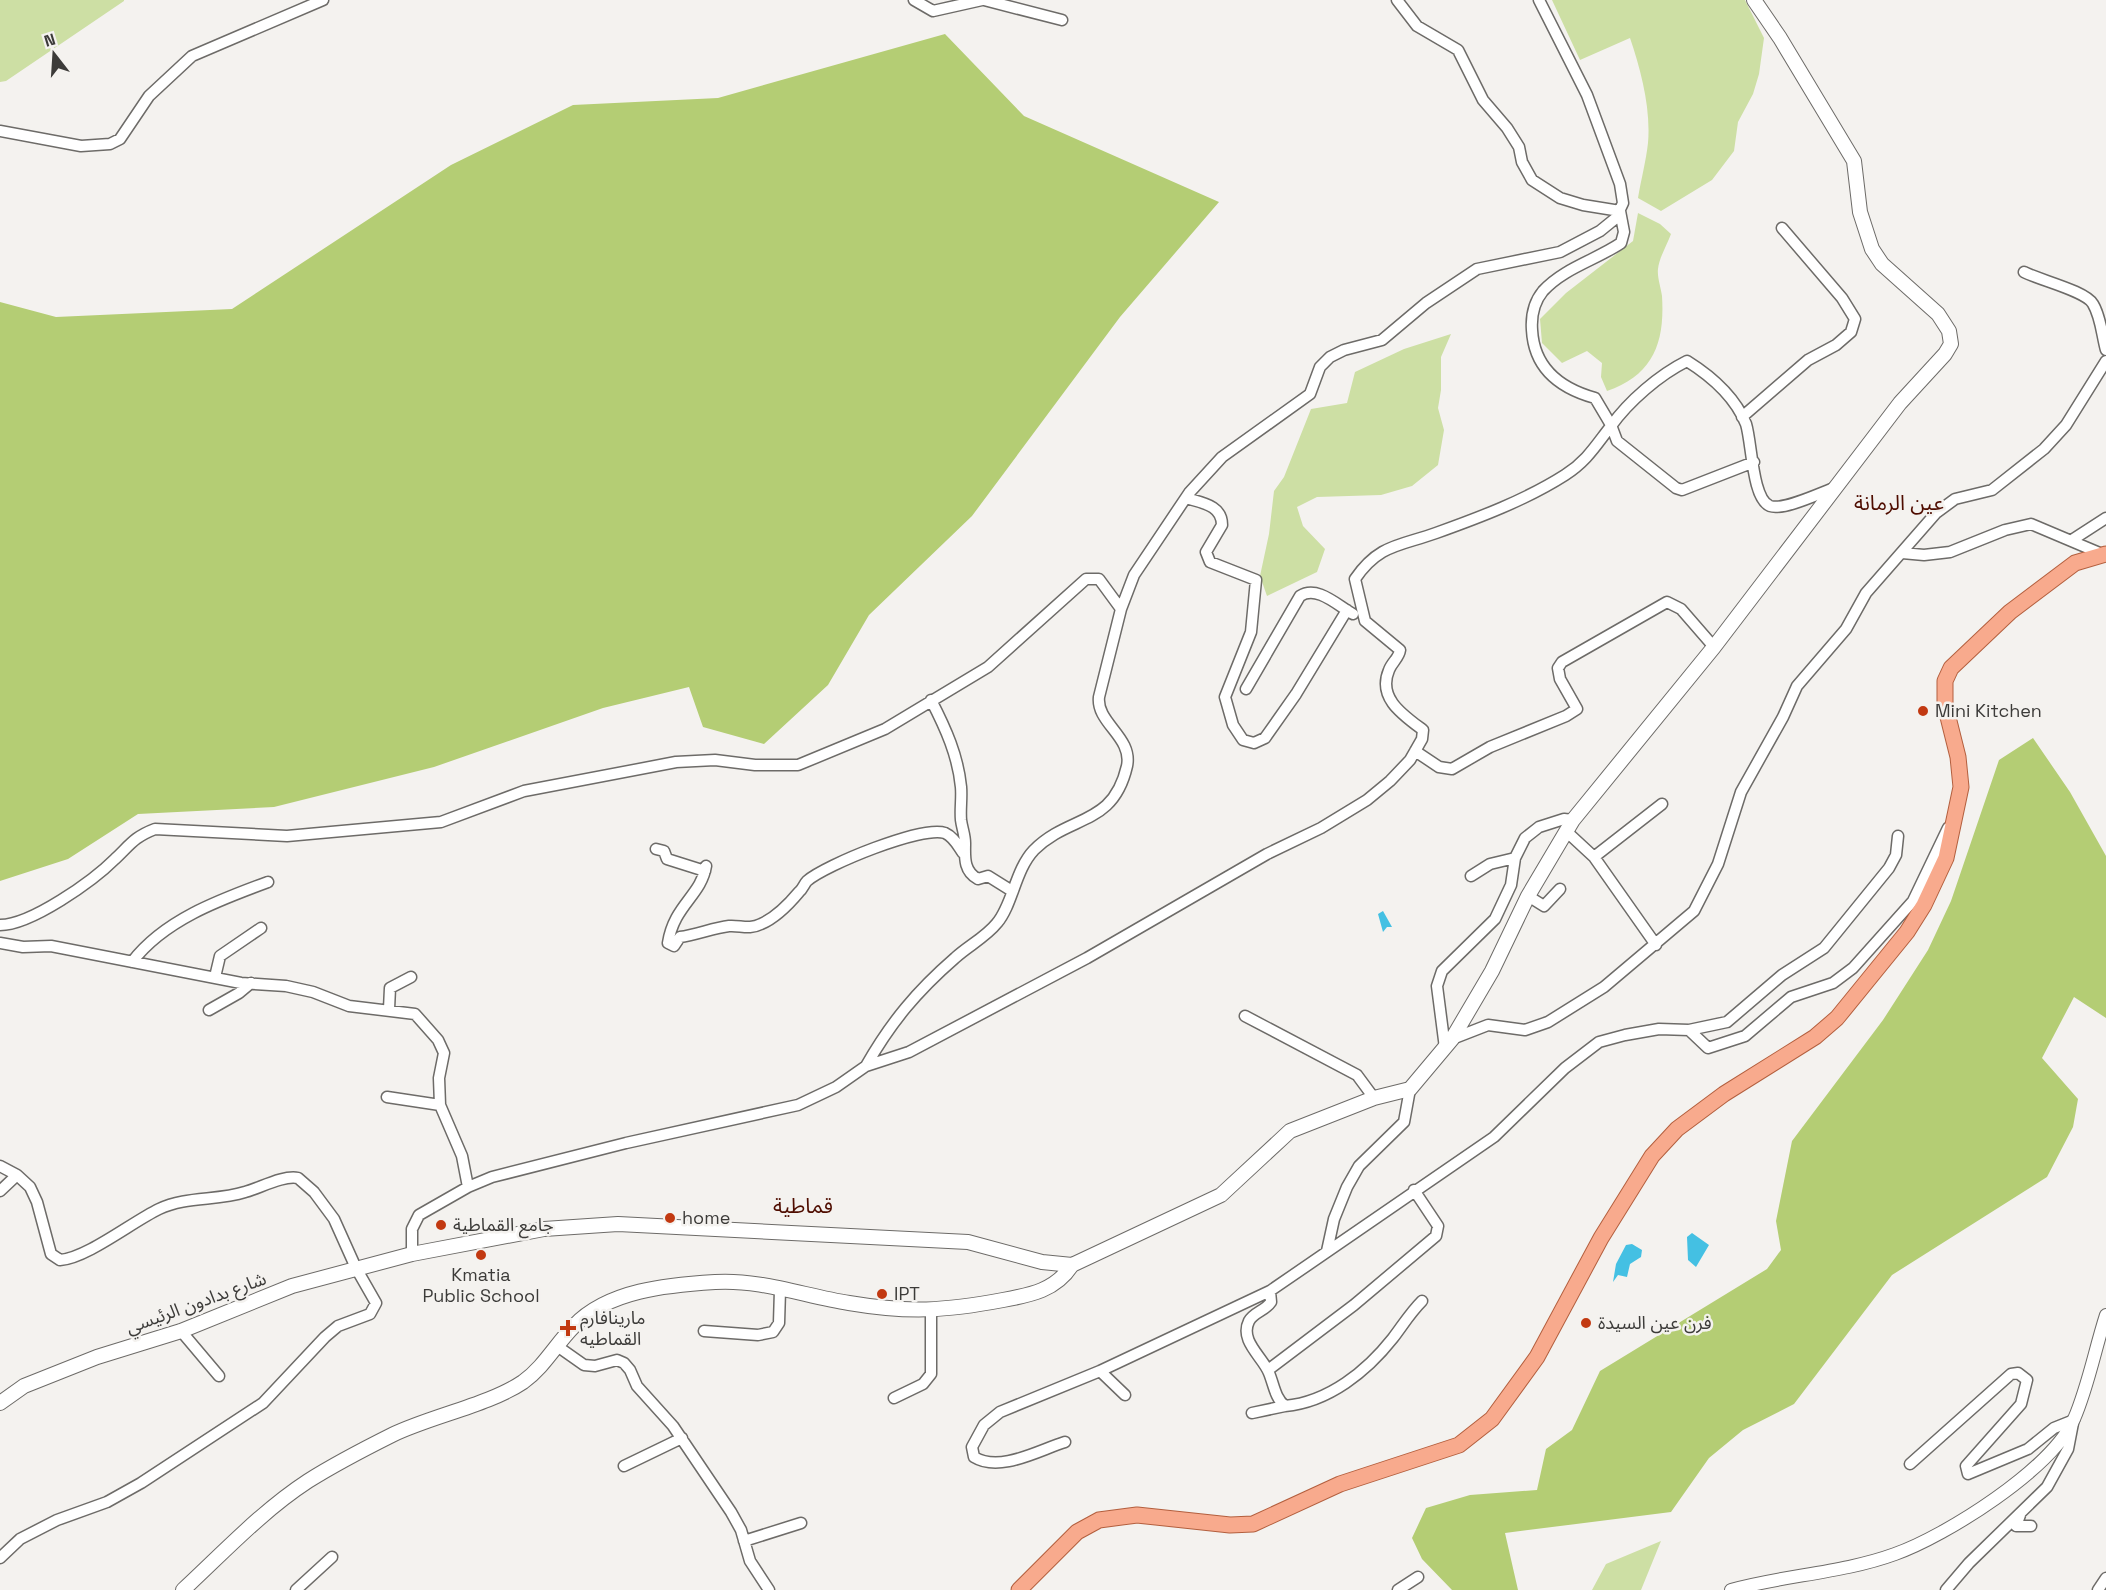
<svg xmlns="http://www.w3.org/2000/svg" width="2106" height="1590" viewBox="0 0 2106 1590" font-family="'Space Grotesk','Noto Sans Arabic',sans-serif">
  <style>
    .green { fill: #cddfa4 }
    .forest { fill: #b4cd74 }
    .water { fill: #44c0e3 }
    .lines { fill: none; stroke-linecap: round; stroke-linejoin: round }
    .minor-casing { stroke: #6d6b68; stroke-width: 13 }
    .tertiary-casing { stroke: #6d6b68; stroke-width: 14 }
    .secondary-casing { stroke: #6d6b68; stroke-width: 16 }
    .primary-casing { stroke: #b35f3e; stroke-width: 17 }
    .minor { stroke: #fff; stroke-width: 10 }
    .tertiary { stroke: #fff; stroke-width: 12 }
    .secondary { stroke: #fff; stroke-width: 14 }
    .primary { stroke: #f8aa8d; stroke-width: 15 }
    .poi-dot { fill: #c23911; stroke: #f4f2ef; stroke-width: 2 }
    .labels { text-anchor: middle; stroke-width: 5; stroke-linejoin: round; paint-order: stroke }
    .poi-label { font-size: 18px; fill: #3c3b39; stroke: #f4f2ef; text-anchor: start }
    .street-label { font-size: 18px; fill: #3c3b39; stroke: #f4f2ef }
    .quarter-label { font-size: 21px; fill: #4f0d00; stroke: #f4f2ef }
  </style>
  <rect width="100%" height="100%" fill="#f4f2ef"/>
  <path class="green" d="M0 0H124V1L6 81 0 82Z
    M1552 0H1745L1764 38 1759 74 1753 94 1738 122 1734 151 1712 180 1661 211 1638 198C1641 180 1646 161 1648 143 1651 109 1641 70 1630 38L1580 60Z
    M1638 213 1660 224 1671 234C1667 245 1659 258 1658 269 1657 277 1661 288 1662 296 1665 343 1653 375 1607 391L1601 377 1602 363 1587 351 1562 363 1542 343 1540 319 1566 293 1633 241Z
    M1451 334 1441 357V390L1438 408 1444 430 1438 465 1412 486 1381 495 1317 497 1297 507 1303 526 1325 549 1317 572 1267 596 1260 576 1269 534 1274 491 1284 477 1311 409 1347 403 1355 372 1404 349Z
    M1661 1541 1641 1590H1592L1606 1564Z"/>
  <path class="forest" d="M945 34 1024 116 1219 202 1120 317 972 516 869 615 828 685 764 744 703 727 689 687 603 708 434 767 274 807 138 814 68 859 0 881V302L56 317 232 309 451 165 573 105 718 98Z
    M2033 738 2070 792 2106 856V1018L2074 997 2042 1058 2078 1099 2073 1127 2047 1177 1892 1275 1794 1404 1743 1430 1709 1458 1671 1512 1505 1533 1518 1590H1452L1422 1559 1412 1538 1426 1508 1470 1495 1537 1490 1546 1449 1572 1430 1600 1371 1767 1269 1781 1250 1776 1221 1792 1141 1883 1020 1928 950 1951 901 1999 760Z"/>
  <path class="water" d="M1383 911 1392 927H1387L1383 932 1378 914Z
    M1692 1233 1709 1245 1696 1267 1688 1260 1687 1237Z
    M1632 1244 1642 1250 1641 1257 1630 1264 1627 1277 1618 1275 1613 1282 1616 1264 1626 1245Z"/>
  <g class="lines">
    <g class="minor-casing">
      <path id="minor" d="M914 0 933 11 982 0
        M984 0 1062 20
        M1397 0 1417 26 1458 50 1483 100 1507 128 1519 147 1522 162 1532 180 1560 198 1583 205 1620 211 1624 232 1621 243C1596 260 1564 268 1543 291 1534 302 1531 316 1532 330 1534 368 1559 388 1595 398L1611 425 1617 441 1676 488 1682 490 1754 462
        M0 131 81 146 110 144 120 139 149 96 192 56 323 0
        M2024 272C2039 280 2086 291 2093 304 2101 317 2102 336 2106 350
        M1742 417 1808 360 1836 345 1851 332 1855 319 1842 298 1782 228
        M1186 498C1202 503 1222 505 1222 525L1206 552 1210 562 1256 580 1251 632 1225 697 1233 725 1243 740 1254 743 1265 738 1296 694 1347 610
        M2072 540 2106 518
        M1902 553 1924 555 1950 552 2005 530 2031 524 2102 554
        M1246 689 1300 596C1317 585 1337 605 1353 614
        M931 700C946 729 958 756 961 787 962 798 960 809 961 820 962 828 965 835 965 843 965 856 963 871 978 879L988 876 1012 891
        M1415 751 1439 767 1452 769 1490 747 1566 716 1577 709 1560 679 1558 668 1562 662 1667 602 1681 609 1714 647
        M1567 832 1594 857 1656 945
        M656 849 664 851 667 859 705 871
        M1594 857 1662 804
        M706 866C701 896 674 905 668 943L674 946 680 937C696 935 713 928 729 926 740 925 749 930 761 924 775 918 789 904 799 892 803 889 804 884 807 881 825 865 923 825 945 833 954 837 958 846 963 853
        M1471 876 1490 864 1515 858
        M1528 896 1544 906 1560 889
        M0 925C31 925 93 881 115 859 130 845 134 837 155 829L287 836 441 822 524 791 676 762 715 760 755 765H798L885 729 988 667 1086 579H1099L1121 609
        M0 943 23 947 51 946 241 983 286 986 313 992 349 1006 415 1014 438 1040 444 1053 439 1078 440 1105 462 1156 468 1187
        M132 962C164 920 219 900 268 882
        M215 977 220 956 261 928
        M389 1009 390 988 411 977
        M209 1010 239 993 251 983
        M1245 1016 1357 1075 1374 1098
        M1689 1030 1727 1022 1782 975 1824 948 1889 868 1896 855 1898 836
        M1452 1039 1488 1025 1525 1030 1548 1022 1604 987 1694 911 1718 864 1741 792 1783 717 1797 686 1846 629 1866 593 1936 513 1955 499 1992 490 2044 449 2066 425 2106 361
        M1445 1048 1437 986 1442 971 1495 919 1511 885 1515 858 1525 838 1539 827 1564 819 1573 820
        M866 1066C891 1022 917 991 955 958 968 946 986 937 997 923 1013 904 1015 870 1034 850 1070 814 1113 827 1127 766 1133 737 1096 723 1099 697L1121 609 1134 575 1189 493 1222 457 1310 394 1320 367 1330 357 1344 350 1382 340 1426 303 1477 269 1560 252 1600 231 1616 218 1623 203 1620 184 1587 95 1539 0
        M387 1097 440 1105
        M0 1166 17 1175
        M0 1191 17 1175 30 1187 37 1202 51 1254 60 1260C87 1258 132 1222 159 1209 186 1196 217 1201 245 1192 260 1188 283 1175 298 1178L314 1192 334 1219 356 1268 376 1303 370 1314 338 1326 325 1337 263 1403 141 1483 107 1502 57 1520 20 1539 0 1558
        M1327 1251 1334 1219 1347 1187 1359 1166 1404 1122 1410 1089
        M412 1254V1229L419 1215 468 1187 492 1177 626 1143 798 1105 836 1087 866 1066 909 1052 1087 958 1267 854 1321 828 1367 800 1390 781 1410 760 1422 739 1423 730C1403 715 1377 698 1389 670 1392 662 1399 658 1400 650L1365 621 1355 579C1379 544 1400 546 1436 533 1478 518 1526 500 1565 475 1587 461 1596 445 1611 426 1629 401 1659 375 1687 361 1711 376 1735 397 1746 424 1752 443 1752 499 1770 506 1784 511 1822 492 1837 487
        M1270 1291 1271 1302C1265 1311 1254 1312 1249 1321 1239 1341 1263 1357 1269 1373 1274 1385 1275 1398 1285 1406 1329 1402 1367 1371 1393 1338 1403 1325 1410 1313 1422 1301
        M181 1331 219 1376
        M704 1331 758 1335 773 1332 779 1323 780 1290
        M557 1346 584 1365 595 1366 617 1360 624 1363 630 1370 637 1386 673 1426 731 1512 741 1530 750 1561 769 1590
        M1268 1370 1354 1305 1436 1236 1438 1226 1414 1190
        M1100 1371 1125 1395
        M894 1398 923 1384 931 1374V1311
        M1252 1413 1285 1406
        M1065 1442C1039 1450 1000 1473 974 1457L972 1447 984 1425 1000 1412 1100 1371 1270 1291 1494 1137 1565 1068 1599 1042 1625 1035 1659 1029 1689 1030 1708 1048 1745 1036 1791 997 1833 983 1853 968 1913 901 1948 828
        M1910 1464 2011 1374 2018 1373 2027 1380 2021 1404 1966 1466 1968 1474 2028 1449 2054 1428 2074 1420
        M624 1466 682 1438
        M2020 1515 2016 1526H2031
        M744 1541 801 1523
        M296 1590 332 1557
        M1398 1590 1418 1577
        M1946 1590 1969 1563 2047 1487 2068 1449 2073 1423
        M2098 1590 2106 1578"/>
    </g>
    <g class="tertiary-casing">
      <path id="tertiary" d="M1731 1590C1785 1575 1843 1573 1895 1554 1946 1536 2052 1469 2074 1419 2088 1387 2095 1349 2106 1315"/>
    </g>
    <g class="secondary-casing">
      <path id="secondary" d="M0 1403 24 1386 97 1357 181 1331 292 1286 412 1254 544 1229 618 1224 968 1242 1042 1262 1072 1265 1221 1195 1290 1131 1374 1098 1410 1089 1452 1039 1492 971 1528 896 1573 820 1714 647 1900 403 1945 354 1951 344 1949 331 1938 314 1882 264 1872 249 1860 212 1854 161 1780 38 1754 0
        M183 1590C223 1553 262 1511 308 1481 335 1464 364 1449 392 1435 431 1416 489 1405 523 1382 544 1367 556 1344 574 1326 608 1290 668 1285 715 1282 759 1279 805 1296 849 1303 908 1313 945 1311 1003 1300 1031 1295 1056 1290 1072 1265"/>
    </g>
    <g class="primary-casing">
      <path id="primary" d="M1019 1590 1077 1532 1099 1520 1137 1515 1230 1525 1253 1524 1340 1484 1459 1445 1492 1419 1537 1357 1601 1238 1652 1156 1677 1129 1724 1094 1815 1037 1837 1018 1907 932 1924 905 1946 858 1961 787 1958 757 1945 705V681L1951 668 2010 612 2075 563 2106 554"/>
    </g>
    <use href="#minor" class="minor"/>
    <use href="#tertiary" class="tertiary"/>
    <use href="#secondary" class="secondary"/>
    <use href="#primary" class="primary"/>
  </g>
  <g class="poi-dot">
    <circle cx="1923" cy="711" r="6"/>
    <circle cx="670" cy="1218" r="6"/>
    <circle cx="441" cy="1225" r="6"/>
    <circle cx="481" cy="1255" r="6"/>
    <circle cx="882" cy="1294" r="6"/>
    <circle cx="1586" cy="1323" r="6"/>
    <path d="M565 1319h6v6h6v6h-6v6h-6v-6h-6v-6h6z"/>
  </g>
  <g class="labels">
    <g class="poi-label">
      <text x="1935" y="717">Mini Kitchen</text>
      <text x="682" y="1224">home</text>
      <text x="453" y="1231">جامع القماطية</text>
      <text x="481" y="1281" text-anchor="middle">Kmatia<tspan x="481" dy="21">Public School</tspan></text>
      <text x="894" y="1300">IPT</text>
      <text x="580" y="1324">مارينافارم<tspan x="580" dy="21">القماطيه</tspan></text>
      <text x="1598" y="1329">فرن عين السيدة</text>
    </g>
    <g class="street-label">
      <text transform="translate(196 1303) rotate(-20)" y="6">شارع بدادون الرئيسي</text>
    </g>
    <g class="quarter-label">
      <text x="1899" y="510">عين الرمانة</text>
      <text x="803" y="1213">قماطية</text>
    </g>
  </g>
  <g transform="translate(54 54) rotate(343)" stroke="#f4f2ef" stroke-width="4.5" paint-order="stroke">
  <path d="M0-4.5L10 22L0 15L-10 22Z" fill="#3c3b39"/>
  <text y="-9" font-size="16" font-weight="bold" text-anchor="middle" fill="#3c3b39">N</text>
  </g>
</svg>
